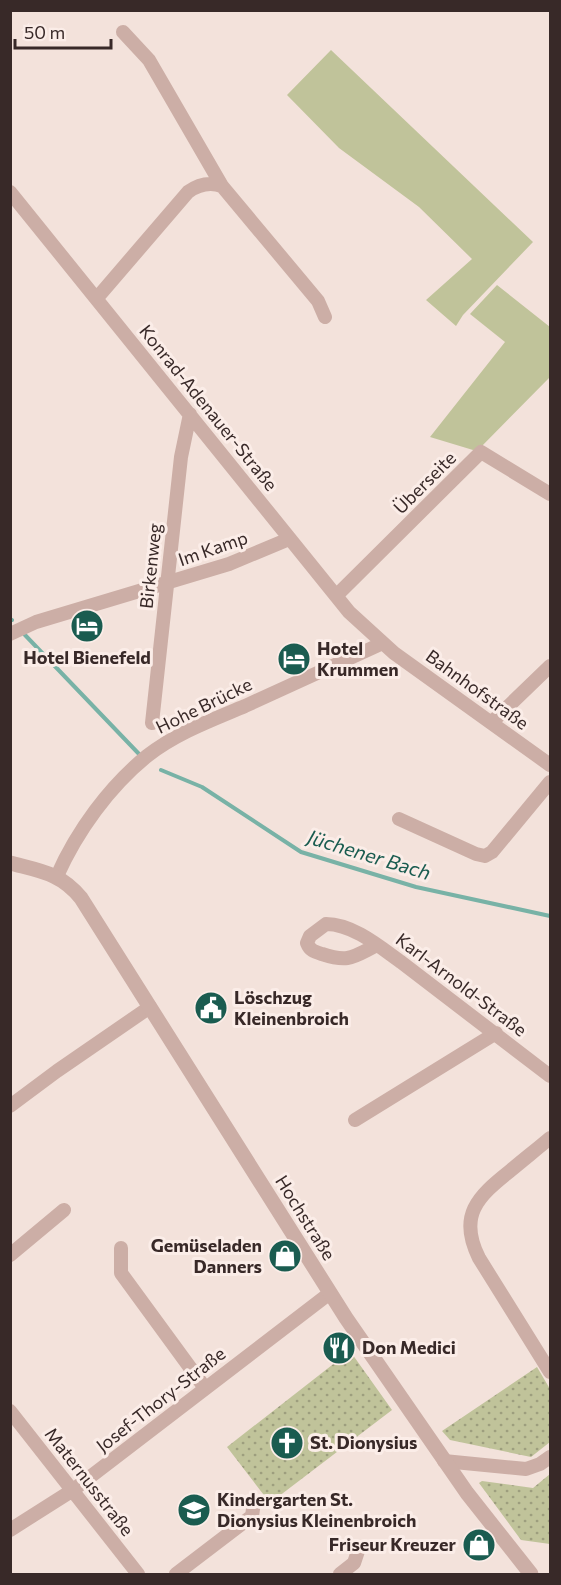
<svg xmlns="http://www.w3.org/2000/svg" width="561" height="1585" viewBox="0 0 561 1585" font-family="Commissioner,sans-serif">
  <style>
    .grass { fill: #c0c39a }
    .park { fill: url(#park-dots) }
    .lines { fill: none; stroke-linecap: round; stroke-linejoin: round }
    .stream { stroke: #78b2a6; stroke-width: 4 }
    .minor { stroke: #ccaea6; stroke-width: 14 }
    .tertiary { stroke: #ccaea6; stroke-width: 15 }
    .labels { text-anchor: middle; stroke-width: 6; stroke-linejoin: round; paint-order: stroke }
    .street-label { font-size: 18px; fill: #382928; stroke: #fbede8 }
    .poi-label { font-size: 18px; font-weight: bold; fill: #382928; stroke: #fbede8; text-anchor: start }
    .water-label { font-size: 20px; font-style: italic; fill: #1a5c50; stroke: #fbede8 }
  </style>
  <defs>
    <pattern id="park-dots" width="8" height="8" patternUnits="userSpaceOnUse" patternTransform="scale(1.5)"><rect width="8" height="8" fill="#c0c39a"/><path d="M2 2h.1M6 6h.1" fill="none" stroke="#9d9e7e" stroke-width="1.8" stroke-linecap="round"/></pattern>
  </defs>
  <rect width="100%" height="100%" fill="#f3e2db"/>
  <path class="grass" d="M331 50 533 242 463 315 456 326 426 300 472 259 419 207 339 148 287 95Z
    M497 285 550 327V377L479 449 473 450 430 437 505 342 470 314Z"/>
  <path class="park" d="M350 1351 392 1410 270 1503 227 1447Z
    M537 1367 550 1389V1442L531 1457 450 1440 442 1431Z
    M550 1474V1544L521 1540 479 1483 482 1481 533 1488Z"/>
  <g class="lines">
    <path class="stream" d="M10 619 12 620
      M25 635 139 754
      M161 770 202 787 301 852 416 887 550 916"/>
    <path class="minor" d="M123 32 149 60 222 186
      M10 192 349 612 394 653 550 765
      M97 298 188 192C199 184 210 182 222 186L318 301 325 317
      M336 596 481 452 550 494
      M10 634 36 622 229 564 289 539
      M152 723 181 457 190 414
      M491 723 550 666
      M399 819 476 854 485 856 492 852 550 782
      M57 876C77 831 109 787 147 756 176 733 212 720 245 706 291 685 337 664 383 643
      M377 945C353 957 349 963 322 954 315 952 310 951 307 943L310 936 326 924C353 924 380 947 401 962L550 1076
      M10 1106 57 1071 150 1007
      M355 1120 496 1033
      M550 1138C537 1149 523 1160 510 1171 477 1197 458 1216 479 1258L550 1372
      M121 1248V1273L205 1388
      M10 1255 64 1210
      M10 1411 138 1574
      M444 1461 526 1469 540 1464 550 1457
      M10 1530 73 1490 330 1293
      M176 1574 252 1516 254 1502
      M340 1574 354 1563 359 1548"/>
    <path class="tertiary" d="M10 863C40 871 61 873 81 898L346 1318 467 1493 531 1574"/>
  </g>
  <defs>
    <g id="hotel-disc" transform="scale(1.725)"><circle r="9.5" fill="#1a5c50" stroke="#fbede8"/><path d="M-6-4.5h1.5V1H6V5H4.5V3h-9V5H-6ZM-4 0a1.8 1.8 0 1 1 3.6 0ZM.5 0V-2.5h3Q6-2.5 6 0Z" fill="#fff"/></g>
    <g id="civic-disc" transform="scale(1.725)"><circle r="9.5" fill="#1a5c50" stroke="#fbede8"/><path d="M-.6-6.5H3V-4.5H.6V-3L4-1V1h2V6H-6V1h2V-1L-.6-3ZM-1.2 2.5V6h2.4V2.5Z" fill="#fff"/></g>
    <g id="shop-disc" transform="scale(1.725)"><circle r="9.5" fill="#1a5c50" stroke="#fbede8"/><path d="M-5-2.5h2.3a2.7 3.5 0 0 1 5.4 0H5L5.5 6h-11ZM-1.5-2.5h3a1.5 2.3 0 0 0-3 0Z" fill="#fff"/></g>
    <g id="restaurant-disc" transform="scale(1.725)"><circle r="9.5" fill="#1a5c50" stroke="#fbede8"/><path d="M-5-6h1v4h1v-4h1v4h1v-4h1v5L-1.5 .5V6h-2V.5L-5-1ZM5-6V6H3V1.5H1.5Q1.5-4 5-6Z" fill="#fff"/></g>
    <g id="church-disc" transform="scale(1.725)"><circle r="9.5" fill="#1a5c50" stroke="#fbede8"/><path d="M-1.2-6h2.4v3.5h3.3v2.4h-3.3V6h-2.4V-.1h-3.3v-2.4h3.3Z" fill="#fff"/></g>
    <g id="school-disc" transform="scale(1.725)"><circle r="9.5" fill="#1a5c50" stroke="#fbede8"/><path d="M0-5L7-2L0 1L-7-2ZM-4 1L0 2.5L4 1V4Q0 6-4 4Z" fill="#fff"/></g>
  </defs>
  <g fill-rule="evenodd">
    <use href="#hotel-disc" x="87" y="626"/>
    <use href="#hotel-disc" x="294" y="659"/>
    <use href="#civic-disc" x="211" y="1008"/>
    <use href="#shop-disc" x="285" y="1256"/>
    <use href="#restaurant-disc" x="339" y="1348"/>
    <use href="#church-disc" x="287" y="1443"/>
    <use href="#school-disc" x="194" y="1510"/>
    <use href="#shop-disc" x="479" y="1545"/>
  </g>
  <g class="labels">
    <g class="street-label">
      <text transform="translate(208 408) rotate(51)" y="6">Konrad-Adenauer-Straße</text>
      <text transform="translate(425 483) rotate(-45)" y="6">Überseite</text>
      <text transform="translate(213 549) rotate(-19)" y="6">Im Kamp</text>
      <text transform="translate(151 566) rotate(-84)" y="6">Birkenweg</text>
      <text transform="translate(477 690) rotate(36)" y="6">Bahnhofstraße</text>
      <text transform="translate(204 706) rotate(-26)" y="6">Hohe Brücke</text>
      <text transform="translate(461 985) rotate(37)" y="6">Karl-Arnold-Straße</text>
      <text transform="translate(305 1218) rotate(58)" y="6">Hochstraße</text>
      <text transform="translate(161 1400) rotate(-38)" y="6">Josef-Thory-Straße</text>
      <text transform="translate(89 1482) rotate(52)" y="6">Maternusstraße</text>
    </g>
    <g class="poi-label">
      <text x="317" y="655">Hotel<tspan x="317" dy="21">Krummen</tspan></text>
      <text x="87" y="664" text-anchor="middle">Hotel Bienefeld</text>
      <text x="234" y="1004">Löschzug<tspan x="234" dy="21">Kleinenbroich</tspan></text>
      <text x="262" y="1252" text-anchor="end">Gemüseladen<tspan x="262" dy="21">Danners</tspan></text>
      <text x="362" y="1354">Don Medici</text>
      <text x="310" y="1449">St. Dionysius</text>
      <text x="217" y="1506">Kindergarten St.<tspan x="217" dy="21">Dionysius Kleinenbroich</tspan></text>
      <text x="456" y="1551" text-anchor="end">Friseur Kreuzer</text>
    </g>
    <g class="water-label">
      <text transform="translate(369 855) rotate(17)" y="7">Jüchener Bach</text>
    </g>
  </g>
  <rect width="561" height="1585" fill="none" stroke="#382928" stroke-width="24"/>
  <path d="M15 39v9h96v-9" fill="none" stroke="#382928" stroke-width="3"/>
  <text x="24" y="39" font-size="18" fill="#382928" stroke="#fbede8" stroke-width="4.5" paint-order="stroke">50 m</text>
</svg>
